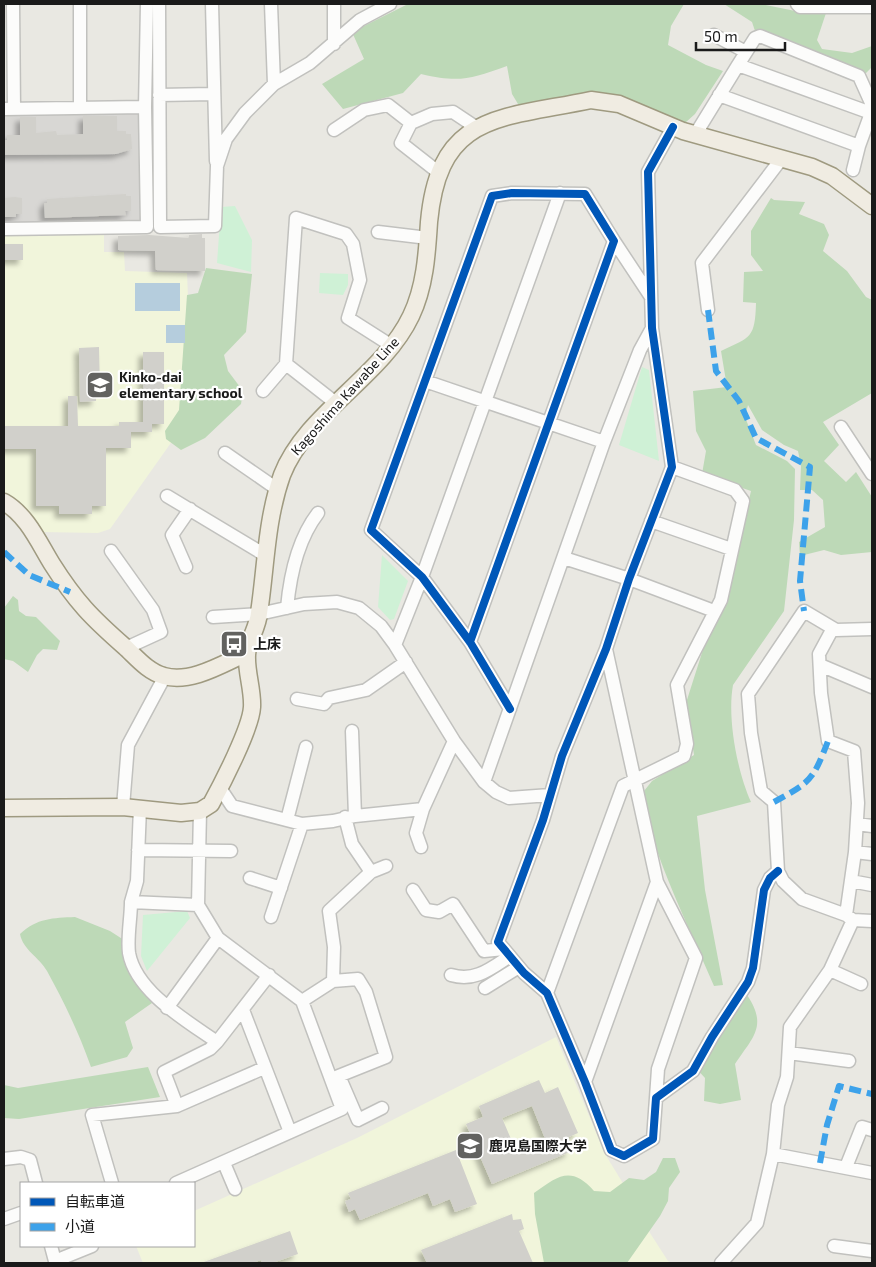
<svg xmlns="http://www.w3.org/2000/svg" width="876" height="1267" viewBox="0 0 876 1267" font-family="'Exo 2','Noto Sans JP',sans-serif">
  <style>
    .residential { fill: #d8d7d4 }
    .education { fill: #f1f5db }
    .forest { fill: #bdd9b7 }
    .park { fill: #cff1d6 }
    .water { fill: #b5cddd }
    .building { fill: #d1d0cb; fill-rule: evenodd; filter: url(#shadow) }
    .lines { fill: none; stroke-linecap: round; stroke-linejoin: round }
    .minor-casing { stroke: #c1c1be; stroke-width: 15 }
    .major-casing { stroke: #9f9a80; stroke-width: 19 }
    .minor { stroke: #fcfcfb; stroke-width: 12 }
    .major { stroke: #f0ece2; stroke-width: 16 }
    .quiet { stroke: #3da2ea; stroke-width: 6; stroke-dasharray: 12 6; stroke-linecap: butt }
    .cycleway-casing { stroke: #fff; stroke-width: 11 }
    .cycleway { stroke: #0057b8; stroke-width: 8 }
    .labels { text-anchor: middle; stroke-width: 4.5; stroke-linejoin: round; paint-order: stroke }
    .poi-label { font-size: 14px; font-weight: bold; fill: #1a1a1a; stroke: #fff; text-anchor: start }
    .street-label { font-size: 14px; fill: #1a1a1a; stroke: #fff }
  </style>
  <defs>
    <filter id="shadow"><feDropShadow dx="-4.5" dy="4.5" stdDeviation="2.5" flood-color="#0004"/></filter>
  </defs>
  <rect width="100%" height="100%" fill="#e9e8e2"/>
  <path class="residential" d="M138 113 141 118V219L135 223 4 224V114Z"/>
  <path class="education" d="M4 234H104V252H124L125 271 187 273 190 347 197 406 110 529 98 533 41 532 36 521 23 506 4 494Z
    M556 1037 605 1154 640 1211 650 1233 668 1261 672 1263H143L136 1246H194V1211L357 1138Z"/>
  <path class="forest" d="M408 4H684L671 26 668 45 706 65 723 71 695 114 685 123 665 117 627 98 571 95 521 109 512 94 507 66C470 79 460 83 421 74L403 93 343 109 322 84 364 59 352 32Z
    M724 4H761L810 14 828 7 817 40 822 49 852 53 872 46V67L865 74 819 54 756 34 752 22Z
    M771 198 774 200 805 202 799 214 824 224 829 235 823 251 847 271 866 297 872 300V393L823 422 839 445 824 461 846 482 856 472 872 497V552L841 555 824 550 800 556 799 542 825 527 823 500 812 490H800L801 466 798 451 784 445 762 430 748 405 745 417 756 445 787 461 795 469 794 520 784 611 733 685C727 718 737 771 751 802L697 816 705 890 723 985 714 986C687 923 657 863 640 796L652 781 694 755 686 703 707 637 726 600 751 491 702 474 706 451 696 431 693 391 727 387 721 351C751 337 755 338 756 303L743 302 744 272 763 271 751 255V231Z
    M206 268 252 274 246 332 224 355 228 371 243 391 241 404 205 438 181 450 166 439 165 431 179 410 187 295 198 293Z
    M13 596 18 600 19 611 26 616 36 617 60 641 57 650 43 649 37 655 28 672 13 661 4 659V608Z
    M75 917 110 931 127 942 152 1003 125 1022 133 1048 127 1057 91 1067C79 1033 64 1002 47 971 39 957 23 950 20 934 37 918 53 918 75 917Z
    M747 995C768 1026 753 1037 735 1064L741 1100 720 1104 704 1101 705 1078 694 1066Z
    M148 1067 160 1097 19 1119 4 1118V1085L18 1088Z
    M663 1158H675L680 1172 669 1188 668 1201 660 1216 627 1263H544L535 1214 534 1193C558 1176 571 1165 594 1191L610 1192 629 1178 644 1180 656 1172Z"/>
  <path class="park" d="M235 206 252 240 251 272 217 263 221 207Z
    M320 273 348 274V285L343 295 319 293Z
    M642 367 649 370 659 461 619 445Z
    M382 555 408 581 394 619 390 620 378 607Z
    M187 911 190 918 147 971 141 956 143 915Z"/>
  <path class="water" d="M135 283H180V311H135Z
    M166 325H185V343H166Z"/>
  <path class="building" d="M83 116H117V131H126V134H131L132 149 116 154 4 155V140H7V135H20V117H36V133L56 131 57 135 83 134Z
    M126 194V196H131V211H125L126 215 45 218 44 203H47V199Z
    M15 197 22 198V214H16V217H4V198Z
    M202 234V238H205V271L156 270 155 251 118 250V236L149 235 189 238V235Z
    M4 244H23V260H4Z
    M99 347 100 389H96V401L80 402 79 348Z
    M143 352H164V424H152V432H131V448H106V506H92V514H59V506H36V449H4V426H68V396H77L78 426H119V422H143Z
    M539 1080 545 1093 558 1087 578 1133 564 1139 570 1152 492 1184 466 1124 483 1117 479 1106ZM532 1106 546 1141 517 1153 502 1118Z
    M456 1150 477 1204 455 1212 450 1199 433 1206 428 1193 360 1220 355 1209 349 1212 345 1201 351 1199 348 1193Z
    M512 1214 513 1220 521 1219 524 1229 519 1231 533 1263H427L421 1250Z
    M290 1231 298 1254 272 1263H262L261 1260 252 1263H201Z"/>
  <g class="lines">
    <g class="minor-casing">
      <path id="minor" d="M13 4 14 109
        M80 4V108
        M159 4 160 227 215 226 217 166 226 139 245 113 274 84 310 63 360 20 390 4
        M212 4 216 161
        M271 4 274 84
        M797 4 800 7H872
        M714 35 746 52
        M334 44V4
        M738 65 755 38 760 36 859 76 872 105 871 113
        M159 95 213 94
        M4 109 145 107
        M673 127 648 172 652 328 672 467 629 579 606 649 562 756 543 820 498 942 524 973 547 993 585 1082 611 1150 624 1156 653 1139 656 1098 693 1071 712 1037 748 982 753 968 764 890 770 878 778 871
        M334 130 364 110 388 105 411 123
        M695 135 738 65 871 113 859 146 719 95
        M853 170 859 146
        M438 172 401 143 411 123 432 114 453 112 477 128
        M4 229 147 227 145 107 147 4
        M378 232 428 238
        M614 241 651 297
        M708 310 702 263 782 158
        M425 381 604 442
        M263 391 286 364
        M337 404 286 364 296 218 346 234 353 244 360 280 348 318 392 346
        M841 427 872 474
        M225 453 277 489
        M167 496 265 555
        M651 521 731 549
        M111 551 153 610 161 632 126 648
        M564 558 629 579 714 611
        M186 567 172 535 190 509
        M287 608C290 575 298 539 318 513
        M213 617 259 614 304 604 337 602 359 608 381 626 395 645 454 741 484 782 496 792 509 798 550 795
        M833 628 819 654 821 693 828 741 854 751 858 803 855 852 846 915
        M872 629 836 630 804 611 748 694 751 733 761 791 774 802 778 871 783 881 802 899 846 915 853 920 872 921
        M470 642 614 241 585 194 512 193 492 196 371 530 422 577 470 642 510 709
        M395 645 422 577 560 193
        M606 649 657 882 696 958 658 1069 656 1098
        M820 665 872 687
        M297 699 324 704 329 698 366 690 406 662
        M352 731 355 816
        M484 782 604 442 640 350 652 328
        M220 788 232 806 302 824 333 821 355 816 423 809 454 741
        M123 807 128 745 165 676
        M140 808 137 881 131 902 198 905
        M287 820 306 747
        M857 824 872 826
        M421 847 416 833 423 809
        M138 850 231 851
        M855 852 872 854
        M371 872 386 866
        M250 878 281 888
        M851 881 872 885
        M413 890 426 910 439 912 453 904 484 951 504 949
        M131 902C131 918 127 937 129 953 136 992 187 1021 217 1042L269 975
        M271 917 302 824
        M853 920 830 970 790 1027 787 1077 778 1105 773 1154 872 1173
        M830 970 861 984
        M451 975C475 982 490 969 510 956
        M333 981 334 947 329 911 371 872 352 844 345 817
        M485 988 519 967
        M547 993 623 786 684 756 687 744 677 685 721 600 743 501 735 490 672 467
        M302 1001 333 981 358 979 366 992 386 1057 331 1079
        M167 1008 218 938
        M243 1010 290 1132
        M789 1053 849 1061
        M339 1076 358 1120 382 1108
        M585 1082 657 882
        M177 1106 164 1072 210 1049 217 1042
        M4 1159 21 1157 30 1160 36 1183
        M224 1163 235 1189
        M846 1167 862 1127 872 1130
        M112 1183 92 1115 177 1106 264 1068
        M176 1183 342 1109 302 1001 218 938 198 905 200 811
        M4 1219 21 1213
        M51 1246 55 1261
        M834 1246 872 1251
        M55 1263V1261L92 1246
        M721 1263 757 1223 773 1154"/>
    </g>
    <g class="major-casing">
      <path id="major" d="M4 502C27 515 39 543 52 564 76 602 92 618 125 647 136 657 148 672 164 676 191 684 224 663 247 653
        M4 808 123 807 181 813 200 811 211 804C222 784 251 728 252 707 253 690 246 672 247 655 247 643 258 627 259 613 266 567 266 520 282 475 306 413 382 377 411 316 425 287 427 254 429 222 439 112 501 119 591 100L619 104 683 131 812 167 832 176 872 206"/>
    </g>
    <use href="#minor" class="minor"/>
    <use href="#major" class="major"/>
    <path class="quiet" d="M708 310 716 371 739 401 756 438 810 467 800 581 804 611
      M4 552 29 575 70 592
      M774 802C811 782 813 780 828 741
      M820 1163 827 1125 839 1086 872 1094"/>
    <g class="cycleway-casing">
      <path id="cycleway" d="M673 127 648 172 652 328 672 467 629 579 606 649 562 756 543 820 498 942 524 973 547 993 585 1082 611 1150 624 1156 653 1139 656 1098 693 1071 712 1037 748 982 753 968 764 890 770 878 778 871
        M470 642 614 241 585 194 512 193 492 196 371 530 422 577 470 642 510 709"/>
    </g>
    <use href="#cycleway" class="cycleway"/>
  </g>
  <defs>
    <g id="school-square" transform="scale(1.4375)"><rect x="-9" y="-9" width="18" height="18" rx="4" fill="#626260" stroke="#fff"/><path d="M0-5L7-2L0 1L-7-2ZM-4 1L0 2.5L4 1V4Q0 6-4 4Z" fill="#fff"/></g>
    <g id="bus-square" transform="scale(1.4375)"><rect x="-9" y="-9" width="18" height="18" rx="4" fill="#626260" stroke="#fff"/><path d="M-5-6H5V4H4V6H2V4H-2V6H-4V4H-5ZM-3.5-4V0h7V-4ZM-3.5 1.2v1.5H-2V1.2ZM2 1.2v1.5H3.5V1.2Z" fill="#fff"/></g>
    <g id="university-square" transform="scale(1.4375)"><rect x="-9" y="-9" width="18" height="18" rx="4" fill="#626260" stroke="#fff"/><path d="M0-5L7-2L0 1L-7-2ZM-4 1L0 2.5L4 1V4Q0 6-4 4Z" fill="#fff"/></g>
  </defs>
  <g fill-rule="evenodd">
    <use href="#school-square" x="100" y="385"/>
    <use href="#bus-square" x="234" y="644"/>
    <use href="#university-square" x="470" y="1146"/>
  </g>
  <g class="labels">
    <g class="poi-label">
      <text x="119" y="382">Kinko-dai<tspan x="119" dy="16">elementary school</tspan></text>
      <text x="253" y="649">上床</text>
      <text x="489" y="1151">鹿児島国際大学</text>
    </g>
    <g class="street-label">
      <text transform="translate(345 396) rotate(-48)" y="5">Kagoshima Kawabe Line</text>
    </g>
  </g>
  <rect width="876" height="1267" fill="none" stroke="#1a1a1a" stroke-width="10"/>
  <rect x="20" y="1182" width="175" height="65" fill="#ffffff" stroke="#a3a3a3"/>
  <rect x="30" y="1198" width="25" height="8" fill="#0057b8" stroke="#a3a3a3"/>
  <text x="65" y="1207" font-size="15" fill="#1a1a1a">自転車道</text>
  <rect x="30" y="1223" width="25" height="8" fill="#3da2ea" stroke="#a3a3a3"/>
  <text x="65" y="1232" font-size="15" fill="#1a1a1a">小道</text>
  <path d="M696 42v8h89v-8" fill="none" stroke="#1a1a1a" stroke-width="2.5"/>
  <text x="704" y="42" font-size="15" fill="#1a1a1a" stroke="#ffffff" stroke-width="4" paint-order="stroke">50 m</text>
</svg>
